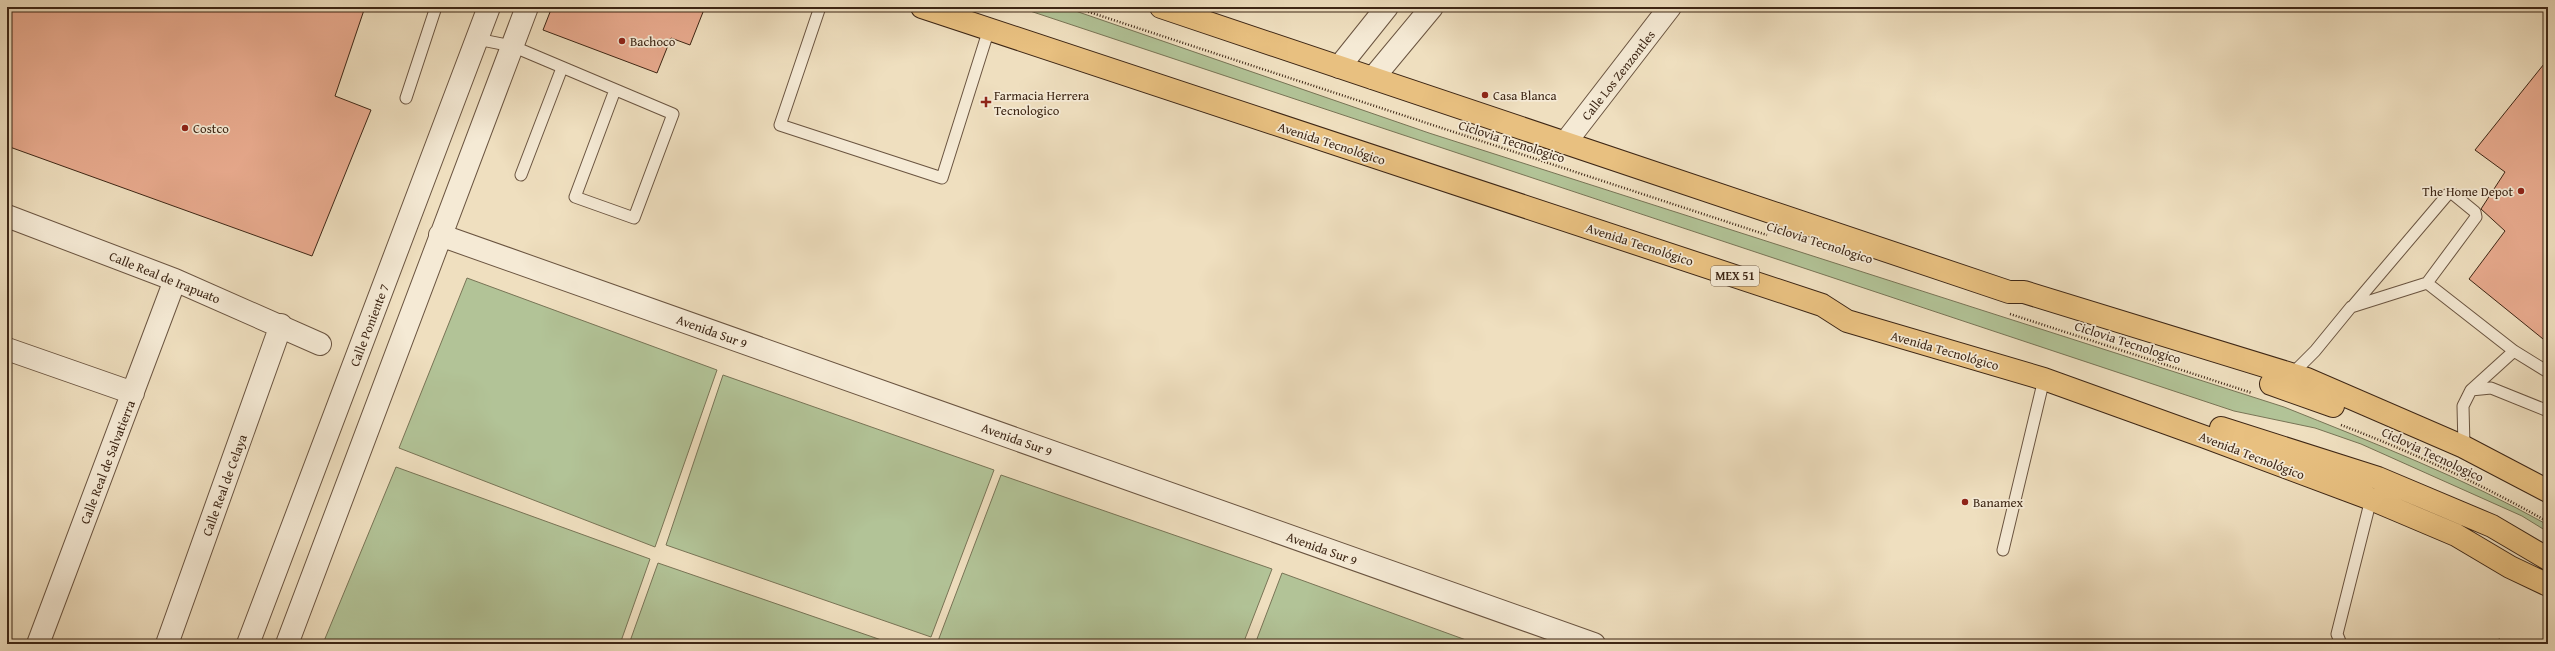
<svg xmlns="http://www.w3.org/2000/svg" width="2555" height="651" viewBox="0 0 2555 651" font-family="'Gentium Book Plus',serif">
  <style>
    .green { fill: #b2c397; stroke: #787456 }
    .building { fill: #e9ab8f; stroke: #3d2615 }
    .lines { fill: none; stroke-linecap: round; stroke-linejoin: round }
    .lane-casing { stroke: #6a5440; stroke-width: 13 }
    .street-casing { stroke: #6a5440; stroke-width: 24 }
    .primary-casing { stroke: #3d2615; stroke-width: 24 }
    .path { stroke: #3d2615; stroke-width: 2.5; stroke-dasharray: 1 2; stroke-linecap: butt }
    .lane { stroke: #f5ead5; stroke-width: 11 }
    .street { stroke: #f5ead5; stroke-width: 22 }
    .primary { stroke: #e8c080; stroke-width: 22 }
    .poi-dot { fill: #8f2418; stroke: #f5ead5; stroke-width: 1.5 }
    .labels { text-anchor: middle; stroke-width: 3.5; stroke-linejoin: round; paint-order: stroke }
    .shield { fill: #f5ead5; stroke: #74614f; stroke-width: 1 }
    .shield-label { font-size: 12px; font-weight: bold; fill: #3d2615 }
    .poi-label { font-size: 13px; fill: #3d2615; stroke: #f5ead5; text-anchor: start }
    .street-label { font-size: 13px; fill: #3d2615; stroke: #f5ead5 }
  </style>
  <rect width="100%" height="100%" fill="#efdfbf"/>
  <filter id="stains"><feTurbulence type="fractalNoise" baseFrequency=".005" numOctaves="4"/><feColorMatrix values="0 0 0 0 .2 0 0 0 0 .09 0 0 0 0 .02 0 0 0 .5 -.17"/></filter>
  <radialGradient id="worn" r=".72"><stop offset=".6" stop-color="#630" stop-opacity="0"/><stop offset="1" stop-color="#630" stop-opacity=".3"/></radialGradient>
  <path class="green" d="M1018 7H1064L1429 133 2284 407C2374 443 2464 478 2548 525V532L2522 516 2361 444 2315 428 2234 411Z
    M467 278 717 370 655 547 399 448Z
    M723 375 994 470 931 637 666 545Z
    M396 467 650 559 620 644H333L324 641Z
    M1001 475 1272 569 1243 644H947L938 641Z
    M658 563 893 644H629Z
    M1282 573 1477 644H1255Z"/>
  <path class="building" d="M7 7H365L335 96 371 110 312 256 7 146Z
    M552 7H705L690 45 671 38 657 73 543 30Z
    M2548 59V343L2469 279 2505 231 2481 209 2505 172 2475 150Z
    M2500 639 2505 644H2485L2487 642Z"/>
  <g class="lines">
    <g class="lane-casing">
      <path id="lane" d="M820 7 780 125 942 178 989 29
        M477 39 512 46 673 114 634 218 575 197 615 90
        M406 98 436 7
        M521 175 562 68
        M2352 307 2448 194H2453L2475 212 2476 217 2427 283
        M2291 375 2315 351 2351 307 2427 283 2514 351 2548 372
        M2471 390 2514 351
        M2464 447 2463 406 2471 390 2491 388 2548 411
        M2003 550 2044 379
        M2341 644 2337 634 2371 499"/>
    </g>
    <g class="street-casing">
      <path id="street" d="M1339 67 1387 7
        M1373 78 1432 7
        M1565 143 1670 7
        M7 216 175 280 320 344
        M440 235 1594 644
        M7 349 133 393
        M38 644 175 280
        M167 644 281 325
        M248 644 489 7
        M287 644 527 7"/>
    </g>
    <g class="primary-casing">
      <path id="primary" d="M922 7 1822 305 1847 321 2044 379 2205 437 2371 499 2456 535 2510 567 2548 585
        M1161 7 2009 292H2024L2307 379 2464 447 2548 491
        M2271 384 2333 406
        M2221 428 2378 478 2492 526 2548 559"/>
    </g>
    <path class="path" d="M1074 7 1767 235
      M2010 314 2252 393
      M2341 425C2412 452 2483 485 2548 522"/>
    <use href="#lane" class="lane"/>
    <use href="#street" class="street"/>
    <use href="#primary" class="primary"/>
  </g>
  <g class="poi-dot">
    <circle cx="622" cy="41" r="4"/>
    <circle cx="1485" cy="95" r="4"/>
    <path d="M984 96h4v4h4v4h-4v4h-4v-4h-4v-4h4z"/>
    <circle cx="185" cy="128" r="4"/>
    <circle cx="2521" cy="191" r="4"/>
    <circle cx="1965" cy="502" r="4"/>
  </g>
  <g class="labels">
    <rect class="shield" x="1711" y="266" width="48" height="20" rx="3"/>
    <g class="shield-label">
      <text x="1735" y="280">MEX 51</text>
    </g>
    <g class="poi-label">
      <text x="630" y="46">Bachoco</text>
      <text x="994" y="100">Farmacia Herrera<tspan x="994" dy="15">Tecnologico</tspan></text>
      <text x="1493" y="100">Casa Blanca</text>
      <text x="193" y="133">Costco</text>
      <text x="2513" y="196" text-anchor="end">The Home Depot</text>
      <text x="1973" y="507">Banamex</text>
    </g>
    <g class="street-label">
      <text transform="translate(1618 75) rotate(-52)" y="5">Calle Los Zenzontles</text>
      <text transform="translate(1512 141) rotate(18)" y="5">Ciclovia Tecnologico</text>
      <text transform="translate(1332 143) rotate(18)" y="5">Avenida Tecnológico</text>
      <text transform="translate(1820 242) rotate(18)" y="5">Ciclovia Tecnologico</text>
      <text transform="translate(1640 244) rotate(18)" y="5">Avenida Tecnológico</text>
      <text transform="translate(165 277) rotate(22)" y="5">Calle Real de Irapuato</text>
      <text transform="translate(369 325) rotate(-69)" y="5">Calle Poniente 7</text>
      <text transform="translate(712 331) rotate(20)" y="5">Avenida Sur 9</text>
      <text transform="translate(2128 342) rotate(18)" y="5">Ciclovia Tecnologico</text>
      <text transform="translate(1945 350) rotate(16)" y="5">Avenida Tecnológico</text>
      <text transform="translate(1017 439) rotate(20)" y="5">Avenida Sur 9</text>
      <text transform="translate(2433 454) rotate(25)" y="5">Ciclovia Tecnologico</text>
      <text transform="translate(2252 455) rotate(21)" y="5">Avenida Tecnológico</text>
      <text transform="translate(107 462) rotate(-69)" y="5">Calle Real de Salvatierra</text>
      <text transform="translate(224 485) rotate(-70)" y="5">Calle Real de Celaya</text>
      <text transform="translate(1322 548) rotate(20)" y="5">Avenida Sur 9</text>
    </g>
  </g>
  <rect width="2555" height="651" fill="none" stroke="#efdfbf" stroke-width="24"/>
  <rect x="8" y="8" width="2539" height="635" fill="none" stroke="#3d2615" stroke-width="2"/>
  <rect x="12" y="12" width="2531" height="627" fill="none" stroke="#3d2615"/>
  <rect width="100%" height="100%" filter="url(#stains)"/>
  <rect width="100%" height="100%" fill="url(#worn)"/>
</svg>
